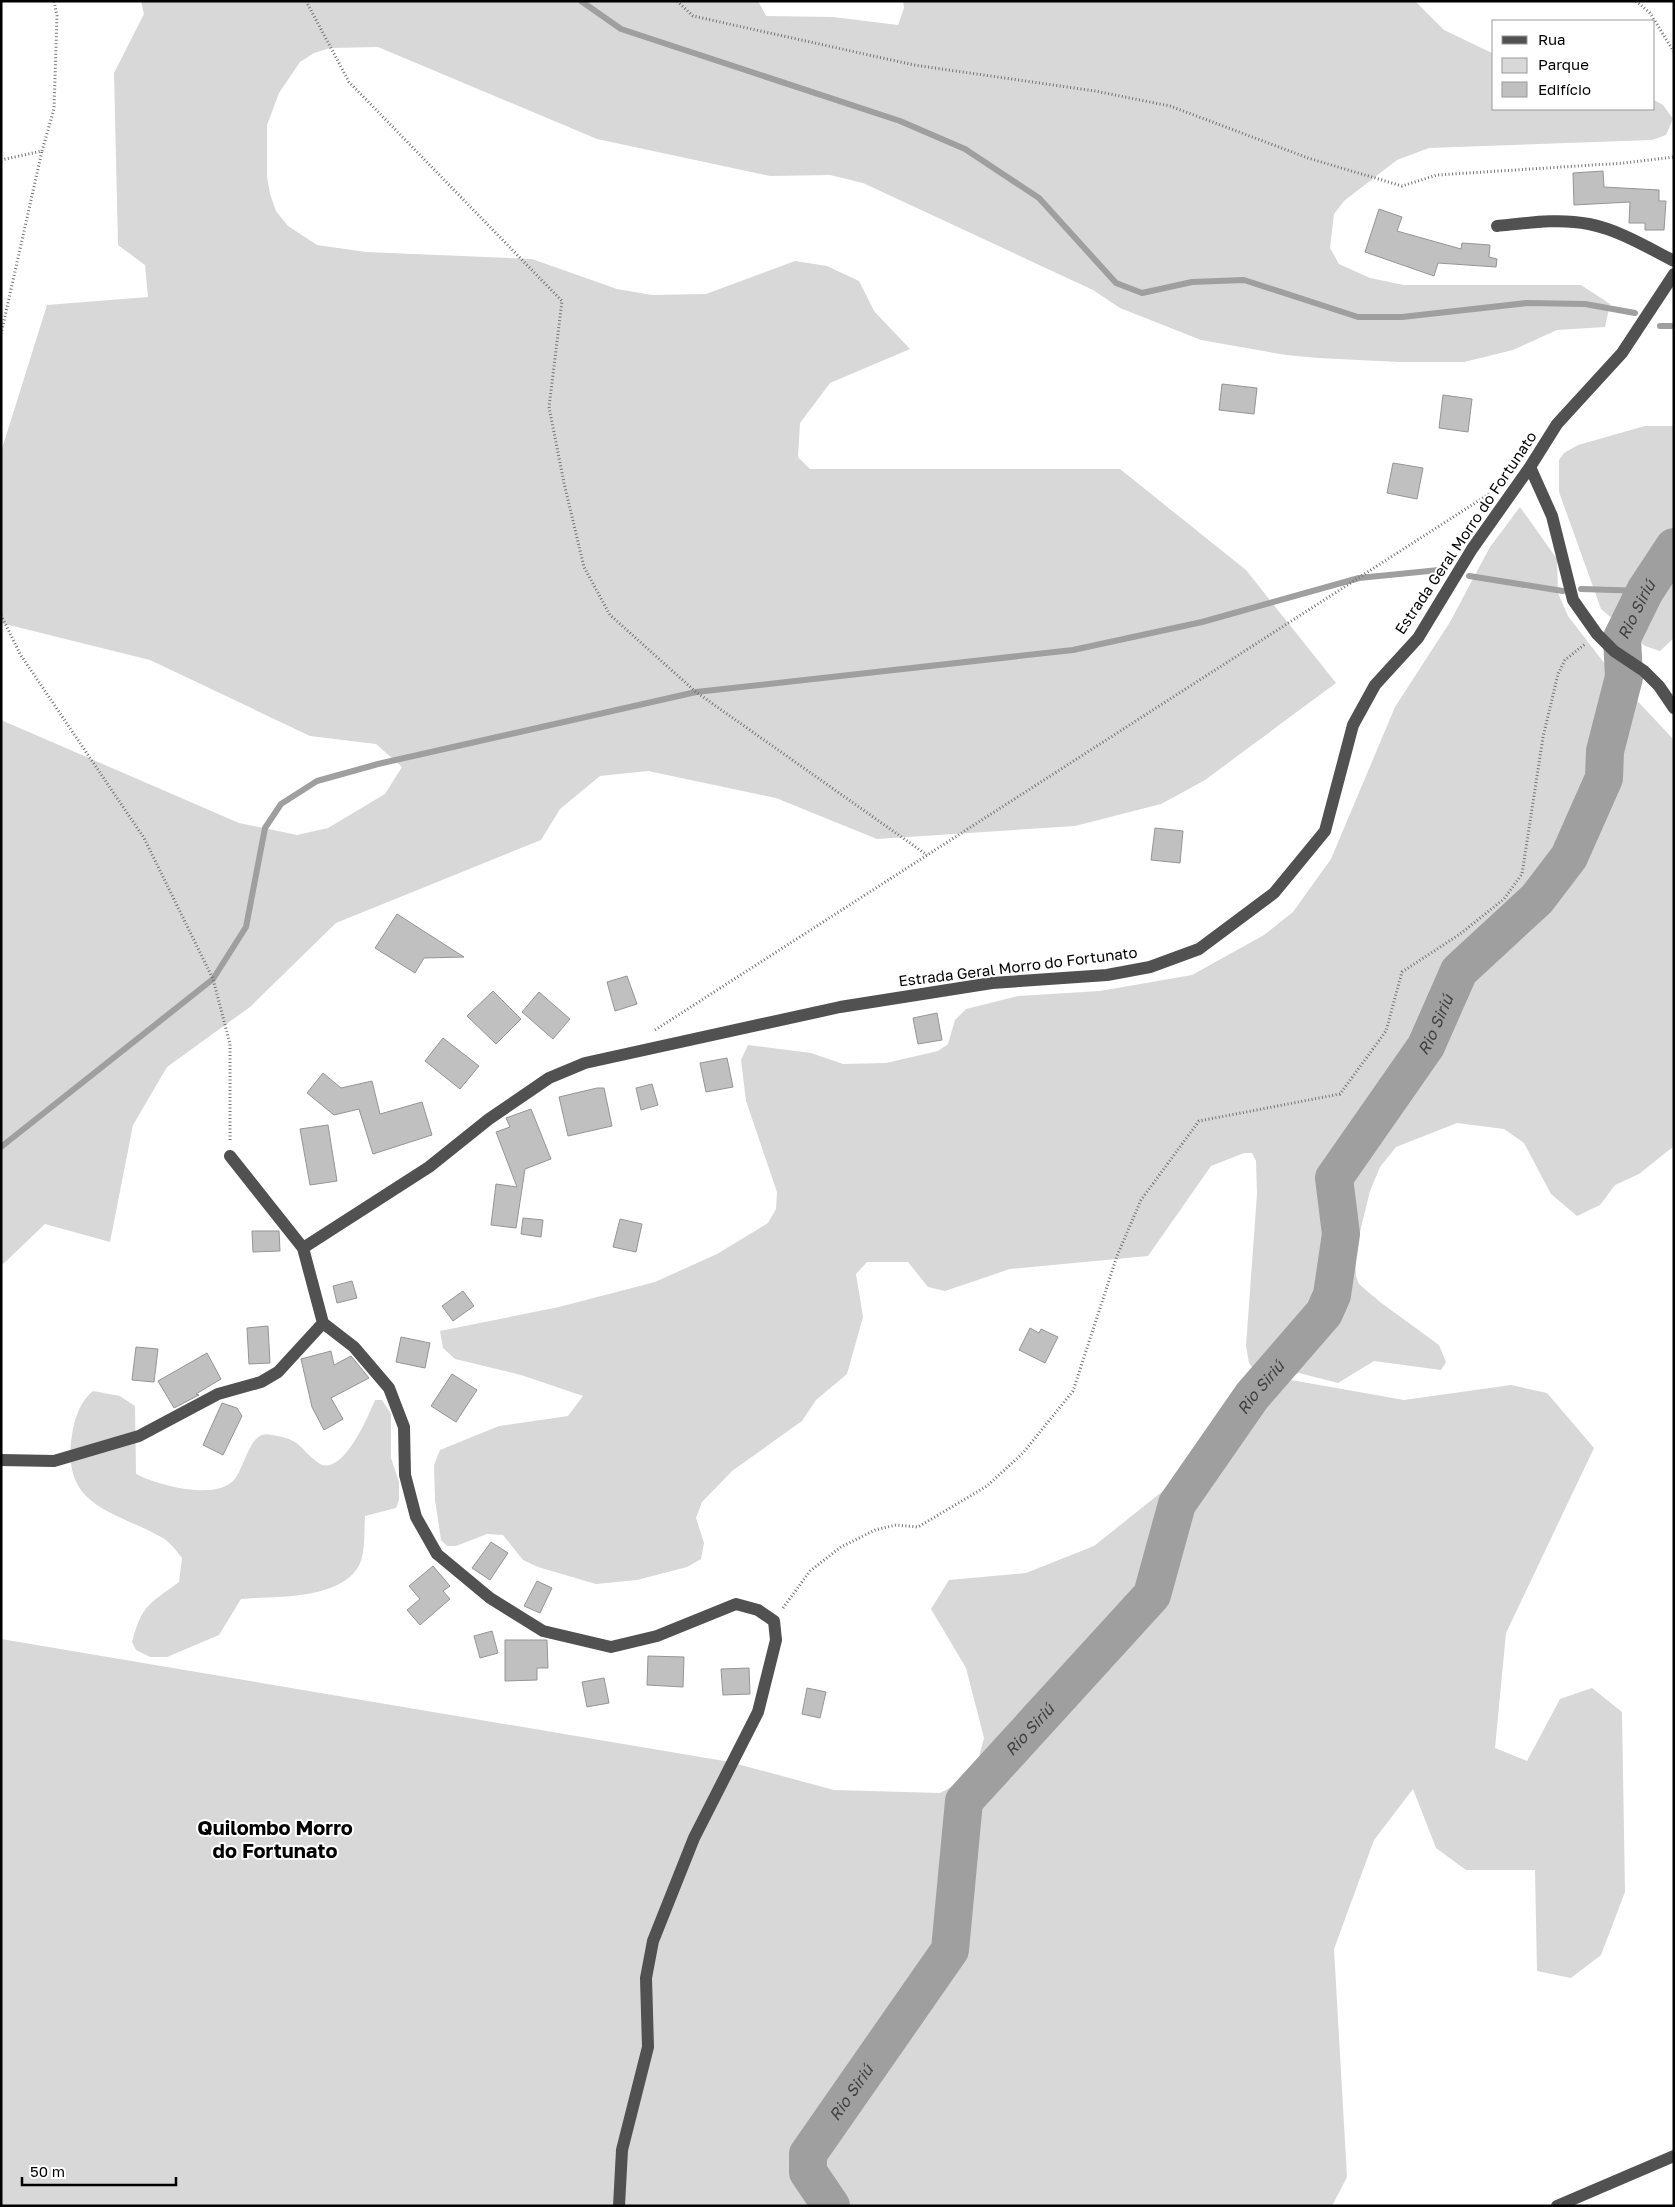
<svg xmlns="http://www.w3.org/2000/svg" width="1675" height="2207" viewBox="0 0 1675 2207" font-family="'Golos Text',sans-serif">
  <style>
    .green { fill: #d8d8d8 }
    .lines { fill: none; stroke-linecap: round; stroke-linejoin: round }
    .stream { stroke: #9f9f9f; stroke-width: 6 }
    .river { stroke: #9f9f9f; stroke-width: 38 }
    .building { fill: #c0c0c0; stroke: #959595 }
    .path { stroke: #737373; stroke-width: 3; stroke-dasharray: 1 2.5; stroke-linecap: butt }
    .minor { stroke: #515151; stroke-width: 12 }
    .labels { text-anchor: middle; stroke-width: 4; stroke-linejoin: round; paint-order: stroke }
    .street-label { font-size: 15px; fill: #000; stroke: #fff }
    .water-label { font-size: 16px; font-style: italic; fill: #404040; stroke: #fff }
    .district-label { font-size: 20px; font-weight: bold; fill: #000; stroke: #fff }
  </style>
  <rect width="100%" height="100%" fill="#fff"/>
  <path class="green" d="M141 1H758L766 16 833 17 898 25 904 8 903 1H1415L1444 30 1494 54V109H1654V100L1663 105 1673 119 1666 135 1652 140 1429 148 1397 160 1344 201 1334 214 1330 248 1339 264 1370 278 1404 285H1581L1610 304 1605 327 1557 330 1513 350 1464 362H1399L1318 358 1286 355 1201 340 1120 308 1093 290 863 183 830 175 770 176 597 139 378 47 330 48 314 53 300 62 279 93 267 125V176L270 194 276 211 288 226 317 245 366 252 532 259 617 289 652 295 706 294 795 261 827 266 859 281 874 311 910 349 830 383 800 423 798 457 810 469H1120L1246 570 1336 683 1205 780 1176 796 1161 804 1075 826 877 839 776 798 648 771 600 776 560 809 541 840 336 923 250 1007 167 1067 133 1125 110 1242 45 1224 1 1266V720L239 823 297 835 328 828 385 794 402 767 376 744 310 736 150 660 1 623V452L47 305 148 297 145 265 118 245 114 73 144 14Z
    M1645 426H1674V638L1660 651 1645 646 1601 609 1559 492V460L1564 453 1578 445Z
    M1520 507 1557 559 1558 593 1568 616 1615 677 1674 740V1146L1639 1174 1615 1185 1600 1205 1577 1216 1551 1194 1524 1143 1504 1129 1457 1123 1396 1147 1380 1167 1370 1191 1355 1252 1356 1276 1359 1284 1380 1302 1439 1345 1446 1362 1441 1370 1374 1361 1338 1383 1299 1373 1283 1377 1258 1376 1249 1363 1246 1346 1257 1194 1256 1161 1252 1153H1244L1211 1166 1148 1256 1010 1269 945 1291 928 1287 908 1262H867L856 1274 863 1317 847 1374 816 1400 802 1421 732 1471 702 1502 696 1518 704 1543 701 1559 687 1567 637 1580 596 1584 538 1567 523 1560 503 1535 487 1534 456 1546H447L441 1540 435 1500 434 1465 440 1450 499 1426 568 1416 583 1396 521 1375 455 1359 443 1348 440 1331 559 1307 655 1282 717 1254 768 1223 776 1209 777 1192 746 1101 741 1060 748 1045 811 1053 843 1064 886 1063 938 1051 948 1044 955 1020 966 1009 1018 996 1100 991 1192 975 1264 935 1293 912 1331 859 1395 707 1450 622 1490 547Z
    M1291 1380 1404 1400 1511 1385 1547 1393 1594 1448 1506 1633 1495 1748 1527 1761 1560 1699 1592 1688 1622 1712 1625 1892 1601 1955 1571 1978 1537 1971 1535 1870H1466L1436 1848 1413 1789 1374 1840 1334 1949 1347 2177 1332 2206H1V1639L730 1762 834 1790 940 1793 974 1775 984 1738 966 1668 931 1609 949 1580 1026 1573 1094 1546 1208 1455 1257 1397Z
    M93 1391 120 1396 135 1406 136 1474C157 1485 215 1501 234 1480 243 1470 249 1439 262 1435 268 1433 272 1435 277 1436 301 1440 300 1449 317 1462 341 1481 368 1417 375 1400H382L391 1414V1458L399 1482V1500L396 1508 365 1516C364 1532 366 1556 357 1569 335 1600 275 1596 241 1599L219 1635 167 1657H150L136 1650 132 1642C142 1605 149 1604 179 1582L182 1558C177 1552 171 1543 163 1538 116 1511 60 1508 72 1435 74 1420 80 1401 93 1391Z"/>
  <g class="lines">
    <path class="stream" d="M581 1 621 29 900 121 965 149 1039 198 1116 283 1142 293 1192 282 1244 280 1358 317H1402L1527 303 1585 304 1635 313
      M1660 326H1674
      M1469 576 1563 591
      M1581 589 1645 591
      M1 1147 213 979 246 927 265 828 281 804 317 781 378 764 696 692 1073 650 1202 622 1359 578 1439 570"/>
    <path class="river" id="s1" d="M831 2206 808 2172V2154L950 1950 964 1801 1152 1595 1177 1504 1252 1396 1324 1313 1332 1295 1341 1234 1334 1178 1426 1046 1459 971 1537 899 1569 857 1604 778 1605 751 1624 677 1622 638 1645 591 1674 547"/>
  </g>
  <path class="building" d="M1603 171 1604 187 1659 190V201H1666L1664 230H1645V223H1629L1630 202 1574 205 1573 173Z
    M1379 209 1402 217 1397 231 1461 249 1462 243 1490 245 1489 257 1497 259 1496 267 1438 263 1434 276 1365 252Z
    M1222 384 1257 388 1254 414 1219 410Z
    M1443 395 1472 399 1468 432 1439 428Z
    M1393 463 1423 468 1417 499 1387 493Z
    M1155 828 1183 831 1180 863 1151 860Z
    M397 914 464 957 424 958 415 973 375 948Z
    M627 976 637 1004 615 1011 607 982Z
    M493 991 521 1019 496 1044 467 1016Z
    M539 992 570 1019 553 1039 522 1012Z
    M937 1013 942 1040 918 1044 913 1018Z
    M443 1038 479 1066 460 1089 425 1061Z
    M727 1058 733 1087 706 1092 700 1063Z
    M323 1073 341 1088 372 1081 380 1114 422 1102 432 1135 373 1154 359 1109 334 1115 307 1093Z
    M652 1084 658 1105 641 1110 636 1088Z
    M597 1088H604L612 1126 568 1136 559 1097Z
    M531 1109 551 1159 525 1169 516 1228 491 1225 496 1184 517 1187 496 1132 510 1127 506 1118Z
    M328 1125 337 1181 310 1185 300 1129Z
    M523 1218 543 1220 541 1237 521 1234Z
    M620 1219 642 1224 636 1252 613 1247Z
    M252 1231H279L280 1251 253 1252Z
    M352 1281 357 1298 337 1303 333 1286Z
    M463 1291 474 1306 453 1321 442 1306Z
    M268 1326 270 1363 249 1364 247 1328Z
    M1030 1328 1039 1333 1041 1329 1058 1337 1045 1363 1019 1350Z
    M401 1337 430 1343 425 1368 396 1362Z
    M136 1347 158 1349 154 1382 132 1380Z
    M331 1351 334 1365 351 1356 369 1378 331 1398 343 1419 324 1430 312 1407 301 1359Z
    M207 1353 221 1379 196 1394 199 1395 174 1408 158 1381Z
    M452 1374 477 1390 456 1422 431 1406Z
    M222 1403 237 1408 242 1416 223 1455 203 1445Z
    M491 1542 508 1553 490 1580 472 1568Z
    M433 1566 450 1586 443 1591 450 1599 420 1625 407 1610 420 1599 409 1586Z
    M537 1581 552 1588 540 1613 524 1606Z
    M492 1631 498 1653 480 1658 474 1636Z
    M505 1640H547L548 1668H537V1680L505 1681Z
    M648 1656 684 1657 683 1687 647 1685Z
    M749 1668 750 1694 723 1695 721 1669Z
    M604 1678 609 1703 587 1707 582 1682Z
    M807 1688 826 1692 820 1718 802 1714Z"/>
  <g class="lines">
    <path class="path" d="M306 1 349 82 562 301 549 407 564 483 584 567 610 615 696 692 927 855
      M677 1 693 16 914 65 1095 91 1170 106 1308 158 1402 186 1437 175 1624 163 1674 157
      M1636 1 1650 13 1674 52
      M1 160 42 151 54 109 57 16 54 1
      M1 334 42 151
      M1 615 20 654 144 838 213 979 230 1044V1141
      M655 1030 1489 494
      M783 1608 810 1571 841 1547 875 1530 896 1525 918 1527 987 1486 1023 1453 1073 1391 1117 1256 1141 1200 1199 1121 1340 1094 1386 1031 1402 972 1460 934 1504 899 1522 874 1543 737 1558 674 1565 660 1585 644"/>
    <path class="minor" d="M1497 226C1527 223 1559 218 1589 224 1619 230 1647 247 1674 261
      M1530 467 1552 516 1573 600 1597 634 1614 651 1644 671 1659 686 1674 708
      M230 1156 303 1248 323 1323 354 1347 389 1388 404 1427 405 1475 416 1517 437 1554 490 1598 543 1631 611 1647 657 1636 736 1604 758 1610 774 1621 776 1640 758 1712 694 1838 653 1941 646 1978 648 2047 622 2150 619 2206
      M303 1248 429 1167 489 1119 549 1078 585 1063 840 1007 992 983 1107 975 1150 967 1199 949 1274 893 1325 831 1353 725 1375 685 1418 638 1472 549 1530 467 1557 424 1622 353 1674 274
      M1 1460 54 1461 139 1436 218 1394 261 1382 278 1372 323 1323
      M1557 2206 1674 2156"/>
  </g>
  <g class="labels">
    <g class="street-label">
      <text transform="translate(1466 533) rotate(-56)" y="5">Estrada Geral Morro do Fortunato</text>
      <text transform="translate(1018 967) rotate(-7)" y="5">Estrada Geral Morro do Fortunato</text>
    </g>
    <g class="water-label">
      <text dy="6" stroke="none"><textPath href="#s1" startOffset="1872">Rio Siriú</textPath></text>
      <text dy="6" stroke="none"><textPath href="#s1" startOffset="1394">Rio Siriú</textPath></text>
      <text dy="6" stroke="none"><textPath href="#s1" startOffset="974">Rio Siriú</textPath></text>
      <text dy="6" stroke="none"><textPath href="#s1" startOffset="554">Rio Siriú</textPath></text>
      <text dy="6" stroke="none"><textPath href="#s1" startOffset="134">Rio Siriú</textPath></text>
    </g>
    <g class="district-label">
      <text x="275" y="1835">Quilombo Morro<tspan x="275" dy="23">do Fortunato</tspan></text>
    </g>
  </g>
  <rect width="1675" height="2207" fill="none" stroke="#000000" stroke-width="5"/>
  <rect x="1492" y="20" width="162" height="90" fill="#ffffff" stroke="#999999"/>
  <rect x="1502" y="36" width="25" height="8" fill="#515151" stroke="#999999"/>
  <text x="1538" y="45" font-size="15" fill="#000000">Rua</text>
  <rect x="1502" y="58" width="25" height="15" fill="#d8d8d8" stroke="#999999"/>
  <text x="1538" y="70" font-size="15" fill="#000000">Parque</text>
  <rect x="1502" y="82" width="25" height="15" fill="#c0c0c0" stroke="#999999"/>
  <text x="1538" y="95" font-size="15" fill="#000000">Edifício</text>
  <path d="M22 2177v8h154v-8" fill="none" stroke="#000000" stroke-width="2.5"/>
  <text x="30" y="2177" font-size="15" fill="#000000" stroke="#ffffff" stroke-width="4" paint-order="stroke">50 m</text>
</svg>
